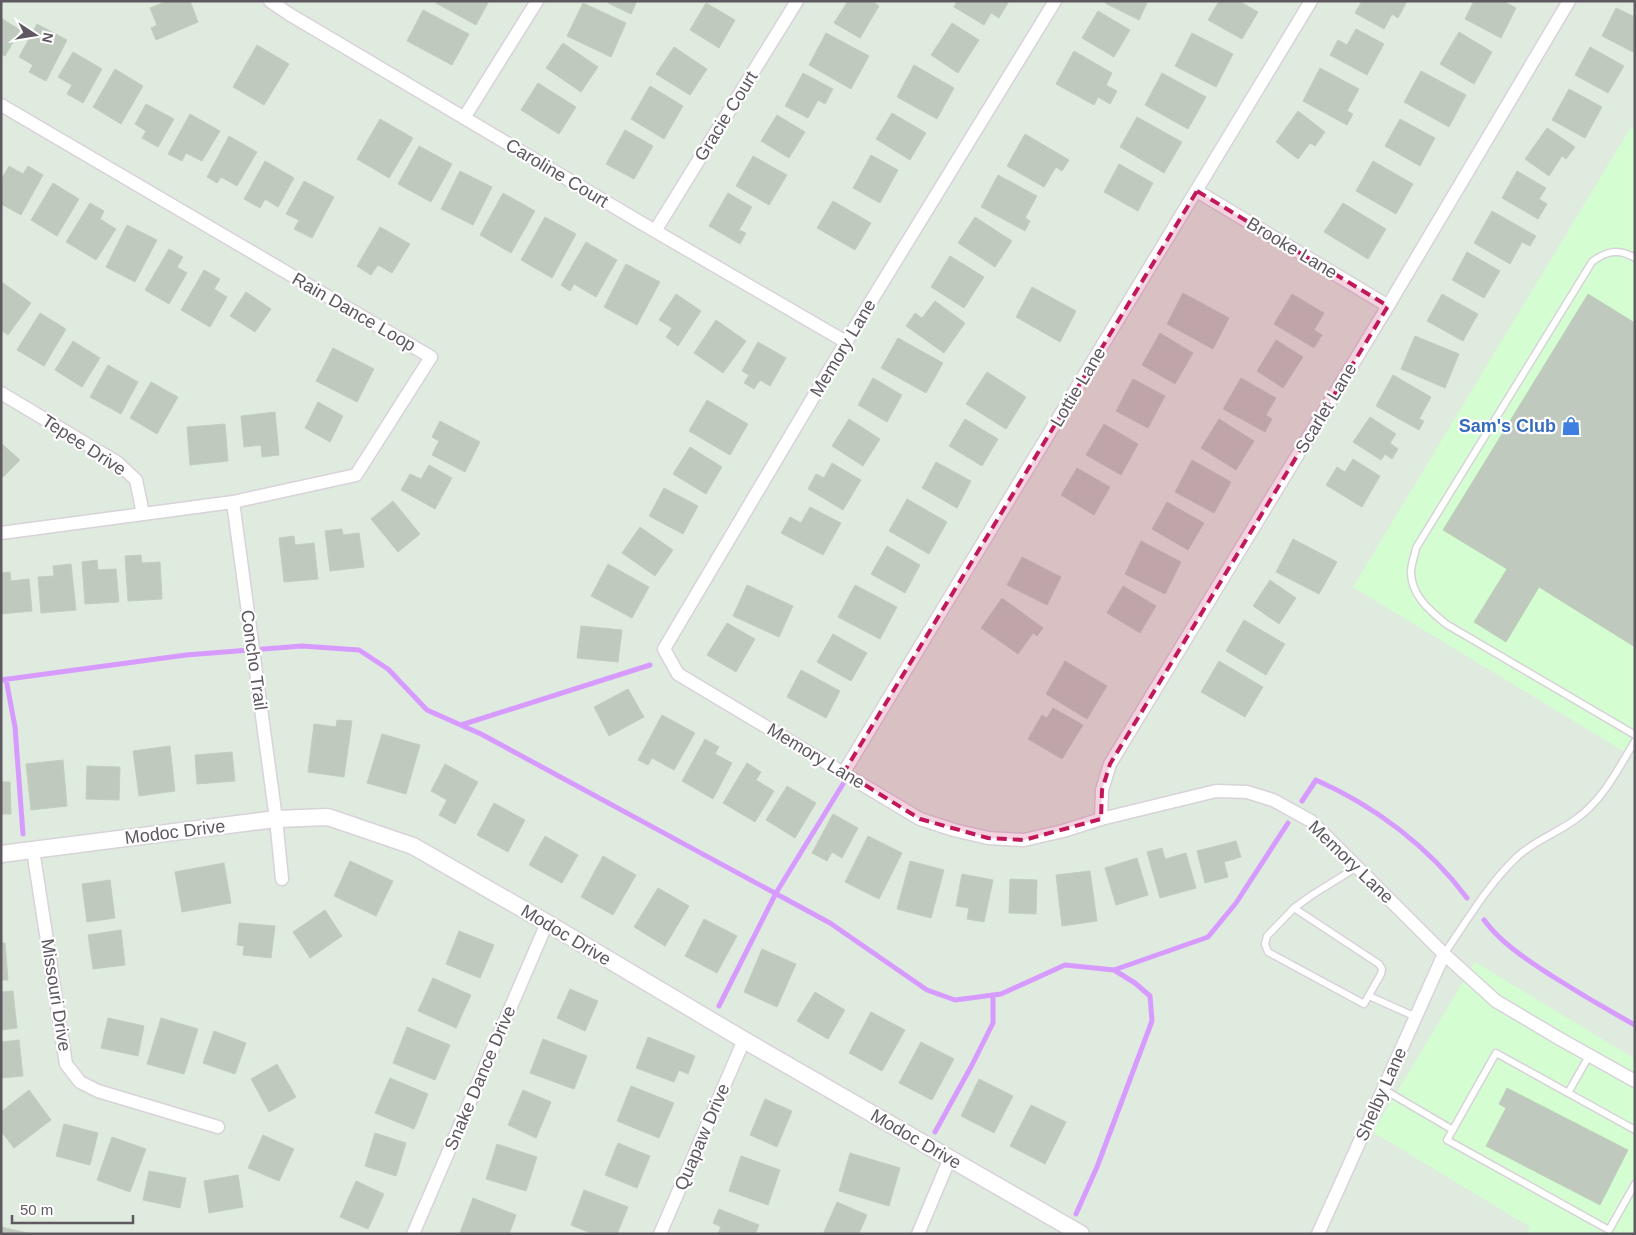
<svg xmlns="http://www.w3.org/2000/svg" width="1636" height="1235" viewBox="0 0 1636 1235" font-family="Helvetica,sans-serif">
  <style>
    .commercial { fill: #d4fed1 }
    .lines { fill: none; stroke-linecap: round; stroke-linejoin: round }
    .stream { stroke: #d79bff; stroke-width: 5 }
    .building { fill: #bfc9bd; stroke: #c0d0bd }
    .service-casing { stroke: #d8d2d9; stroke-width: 9 }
    .minor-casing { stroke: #d8d2d9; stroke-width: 15 }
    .tertiary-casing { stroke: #d8d2d9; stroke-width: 19 }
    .service { stroke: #fff; stroke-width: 6 }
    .minor { stroke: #fff; stroke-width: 12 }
    .tertiary { stroke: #fff; stroke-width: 16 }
    .marked { fill: #c2185b; fill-opacity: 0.2; stroke: #c2185b; stroke-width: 4; stroke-dasharray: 10 6; stroke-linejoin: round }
    .labels { text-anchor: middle; stroke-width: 4.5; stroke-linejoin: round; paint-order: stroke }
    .street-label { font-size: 18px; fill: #5e5860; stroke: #fff }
    .shop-label { font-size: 18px; font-weight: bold; fill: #366cbe; stroke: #fff; text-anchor: end }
  </style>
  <rect width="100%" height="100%" fill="#dfebde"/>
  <path class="commercial" d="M1631 127 1635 130V758L1353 587Z
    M1475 962 1635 1059V1234H1526L1530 1227 1373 1132Z"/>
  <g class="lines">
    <path class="stream" d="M6 679 15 727 23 834
      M1 680 186 655 302 646 359 650 388 669 427 710 481 734 830 923 927 990 955 1000 1001 994 1065 965 1114 970 1208 937 1236 903 1288 823
      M461 725 650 665
      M1302 801 1316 780C1375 806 1429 847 1467 898
      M1484 920C1502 944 1526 959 1552 976 1579 993 1606 1009 1635 1025
      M719 1006 776 893 843 784
      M935 1132 972 1065 993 1023V995
      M1076 1214 1097 1167 1152 1021 1150 996 1135 983 1114 970"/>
  </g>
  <path class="building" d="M167 1H190L198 22 156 40 151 28 157 25 150 8Z
    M437 1H489L476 25 436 3Z
    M608 1H637L631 14 608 3Z
    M848 1H872L879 6 860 38 834 23Z
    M957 1H1009L999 18 991 13 984 25 954 7Z
    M1106 1H1148L1139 20 1105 3Z
    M1219 1H1239L1258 12 1242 39 1208 20Z
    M1362 1H1407L1398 18 1392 14 1384 29 1355 13Z
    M1474 1H1503L1516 8 1501 38 1465 19Z
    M583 3 626 23 611 57 567 36Z
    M706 3 735 20 719 48 690 30Z
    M1616 8 1635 17V53L1602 36Z
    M423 10 469 34 452 65 407 41Z
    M1098 11 1130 30 1114 57 1082 38Z
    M1 18 20 30 5 56 1 54Z
    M952 23 979 40 958 73 931 55Z
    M37 24 67 40 46 81 29 72 33 65 19 57Z
    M1356 29 1384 44 1367 75 1330 55 1338 40 1347 45Z
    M1459 32 1492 52 1474 84 1440 64Z
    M826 33 869 56 851 89 809 65Z
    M1192 33 1233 54 1216 87 1175 66Z
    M563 43 598 67 581 92 546 68Z
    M257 45 289 64 264 105 233 87Z
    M674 47 707 69 690 95 656 74Z
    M1590 47 1624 66 1608 93 1575 75Z
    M1074 51 1112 73 1106 85 1117 91 1110 104 1098 97 1094 105 1056 84Z
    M73 52 102 69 83 103 67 94 72 85 58 77Z
    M914 65 954 88 937 119 897 97Z
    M1320 68 1359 89 1347 111 1353 114 1347 125 1303 101Z
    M115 69 143 86 121 124 93 107Z
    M1421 71 1466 95 1449 127 1404 102Z
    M803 73 833 89 825 104 818 100 808 118 785 106Z
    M1162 73 1206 97 1188 129 1145 105Z
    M538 83 576 107 559 134 521 110Z
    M650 86 683 106 664 139 631 119Z
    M1569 89 1602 107 1585 138 1552 120Z
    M146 104 174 119 158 147 142 138 146 131 135 124Z
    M1298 111 1325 132 1315 146 1310 143 1298 159 1276 142Z
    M892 113 926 133 910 160 876 139Z
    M190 114 220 131 202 161 186 153 182 161 168 154Z
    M777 115 805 132 789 158 761 141Z
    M1137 117 1182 142 1164 173 1120 147Z
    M380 119 413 138 389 178 357 159Z
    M1400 119 1435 138 1420 166 1385 146Z
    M1547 128 1575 147 1566 159 1562 156 1549 176 1525 159Z
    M625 130 653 146 634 179 606 164Z
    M1025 134 1069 160 1062 171 1056 167 1044 187 1007 166Z
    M229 136 257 152 237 186 221 177 217 183 207 177Z
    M419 146 452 164 431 202 398 184Z
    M871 155 898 170 880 203 853 188Z
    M753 156 787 175 769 205 736 186Z
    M265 161 294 178 278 207 265 199 260 208 244 199Z
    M1373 161 1413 184 1396 214 1356 191Z
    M1119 164 1153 183 1138 211 1104 192Z
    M9 166 23 174 28 166 43 175 21 215 1 204V180Z
    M460 171 492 187 473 225 441 209Z
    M1517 171 1546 188 1539 199 1547 204 1538 219 1502 198Z
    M998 175 1037 196 1025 218 1030 221 1025 231 981 207Z
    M304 181 334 197 312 238 294 229 299 220 286 214Z
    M53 183 79 199 57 236 31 220Z
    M503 193 535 211 511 253 480 235Z
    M728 193 752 207 739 230 746 233 740 244 709 226Z
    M833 201 871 223 855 250 817 228Z
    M90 203 104 211 100 219 116 229 96 260 66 242Z
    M1343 203 1386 229 1368 259 1324 232Z
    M1492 211 1536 236 1530 246 1522 242 1510 264 1474 243Z
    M545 217 576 234 552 278 521 260Z
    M975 217 1012 241 995 267 958 243Z
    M127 225 157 240 135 282 106 267Z
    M380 227 410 244 392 273 378 265 371 275 357 266Z
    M586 242 617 260 596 297 574 284 570 291 561 285Z
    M169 249 183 257 177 267 187 273 169 304 145 290Z
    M1467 252 1500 271 1484 298 1452 280Z
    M950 256 984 277 964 308 931 287Z
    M626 264 660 282 637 325 604 307Z
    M204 270 220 279 214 289 227 297 210 327 181 310Z
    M3 283 31 303 8 335 1 330V286Z
    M1032 287 1076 311 1060 342 1016 317Z
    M246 292 271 309 255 332 230 316Z
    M1183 293 1229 318 1213 349 1167 324Z
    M676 294 701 311 678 346 666 337 672 328 659 320Z
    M1292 294 1324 313 1314 330 1322 335 1314 348 1274 324Z
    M1442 294 1478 314 1463 341 1427 321Z
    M1588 294 1635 323V647L1539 587 1506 642 1474 622 1507 569 1443 530Z
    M935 301 965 323 944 353 906 326 915 313 922 318Z
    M40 313 66 329 44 366 17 350Z
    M716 320 746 341 723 373 694 353Z
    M1160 333 1193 353 1175 384 1142 365Z
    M1415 336 1459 354 1445 388 1401 369Z
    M898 338 943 363 926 393 881 368Z
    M1276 340 1303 357 1283 388 1257 371Z
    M73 341 100 358 82 387 55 370Z
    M758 342 786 358 770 386 760 380 754 389 744 383 749 375 742 371Z
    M333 348 374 369 357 402 316 381Z
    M108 365 138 382 121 414 90 397Z
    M987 372 1026 397 1006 429 966 404Z
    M1393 375 1431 397 1419 419 1424 421 1419 430 1376 406Z
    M873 378 902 395 887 422 858 405Z
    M1241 378 1276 398 1266 415 1272 419 1265 432 1223 409Z
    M1133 379 1165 396 1148 428 1116 411Z
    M151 382 178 397 157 434 130 418Z
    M707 400 748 424 730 455 689 431Z
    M318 402 343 416 330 442 305 428Z
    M275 412 279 455 262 457 261 445 244 447 241 416Z
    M1370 417 1396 434 1390 443 1398 449 1392 459 1385 454 1381 460 1353 442Z
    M849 419 880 439 863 466 832 446Z
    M965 419 998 439 982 466 949 446Z
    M1219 419 1254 441 1236 470 1201 448Z
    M440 421 480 442 465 472 432 455 439 441 432 437Z
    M225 424 228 461 190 465 187 427Z
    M1104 424 1138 444 1121 475 1086 455Z
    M1 443 20 460 1 479Z
    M690 447 722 467 706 494 673 474Z
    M1353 459 1380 476 1362 507 1326 485 1337 467 1345 472Z
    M1192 460 1231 482 1214 513 1175 492Z
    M936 462 971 481 957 508 922 488Z
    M832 463 861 480 843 510 808 489 816 474 824 478Z
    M429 465 452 478 435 509 401 490 410 474 421 479Z
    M1077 468 1110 487 1094 515 1061 495Z
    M664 488 698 506 683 534 649 516Z
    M907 499 947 522 929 554 889 531Z
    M393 501 420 534 398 552 371 519Z
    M1167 502 1204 523 1188 550 1152 529Z
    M810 507 841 523 823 555 781 533 790 517 801 523Z
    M640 527 673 550 655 576 622 553Z
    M342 529 343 535 359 533 364 567 330 571 325 531Z
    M294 536 295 545 314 543 318 579 284 582 279 538Z
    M1293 539 1337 562 1319 594 1276 572Z
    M1141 541 1181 562 1165 594 1125 574Z
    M887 546 920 565 905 593 871 574Z
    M141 555 142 563 160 562 162 599 128 601 125 556Z
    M1022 557 1061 577 1047 605 1007 585Z
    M97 560 98 570 116 569 119 602 85 604 82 562Z
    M71 564 76 610 41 613 38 577 54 576 53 566Z
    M608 564 649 587 632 618 591 596Z
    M10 572 11 581 29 579 32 611 1 614V573Z
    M1270 580 1296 598 1279 624 1253 606Z
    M747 585 793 606 779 637 733 616Z
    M855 585 897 607 880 639 838 617Z
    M1123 586 1156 606 1140 633 1107 613Z
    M1002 598 1043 628 1037 636 1033 633 1018 654 981 628Z
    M1244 620 1285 644 1266 675 1226 651Z
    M727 623 755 639 736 672 707 655Z
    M581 626 622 630 618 662 577 658Z
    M833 634 867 653 851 681 817 662Z
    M1065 661 1107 686 1087 719 1046 694Z
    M1219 661 1263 687 1245 717 1201 692Z
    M801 670 840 691 826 718 787 697Z
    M628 689 644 717 609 736 594 707Z
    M1053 708 1083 725 1062 759 1028 739 1042 715 1047 718Z
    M662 715 695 733 674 770 652 758 648 765 638 760Z
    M337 720 352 721 344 777 308 772 314 724 336 727Z
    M382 734 420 745 406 794 367 783Z
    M705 739 719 747 715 754 732 763 713 799 682 781Z
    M170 746 175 791 139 796 133 751Z
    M232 752 235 781 197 784 195 755Z
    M63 760 67 806 31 810 26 764Z
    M747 763 761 772 756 780 774 791 755 822 723 803Z
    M445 764 478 782 455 824 439 815 447 800 431 791Z
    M87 766 120 767 119 800 86 799Z
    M1 782H10L11 814H1Z
    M787 786 816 803 795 838 766 820Z
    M494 803 525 820 508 852 477 835Z
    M833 814 858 828 842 858 832 852 827 861 812 853Z
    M545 836 578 855 562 883 529 865Z
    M868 836 902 853 879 899 845 882Z
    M1236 841 1241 857 1224 862 1228 877 1205 883 1197 851Z
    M1162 848 1165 859 1186 853 1196 888 1160 898 1147 852Z
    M603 856 636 875 613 915 581 897Z
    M1137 858 1148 895 1116 905 1105 868Z
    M350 861 393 881 376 916 334 896Z
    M910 861 944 870 931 918 897 909Z
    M224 863 231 903 182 912 175 872Z
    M1090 871 1097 921 1062 926 1056 875Z
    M962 874 993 880 984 922 967 919 969 908 956 906Z
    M1010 879 1037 880 1036 914 1009 913Z
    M110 880 115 918 87 922 82 884Z
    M658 888 689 906 665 946 634 927Z
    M325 910 342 936 310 958 293 932Z
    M704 919 737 936 717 973 685 956Z
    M239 923 275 926 271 958 243 955 244 946 237 945Z
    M121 930 125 965 93 969 88 935Z
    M459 931 494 945 480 978 446 964Z
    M1 943H5L8 980H1Z
    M762 949 796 964 777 1007 744 992Z
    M433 978 471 995 456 1028 418 1011Z
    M570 989 598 1001 585 1031 557 1018Z
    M13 991 17 1028 1 1030V992Z
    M815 992 845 1010 828 1039 797 1021Z
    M871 1012 905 1030 882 1071 849 1053Z
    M108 1018 144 1026 138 1056 101 1048Z
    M161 1018 198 1029 184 1074 147 1064Z
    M407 1027 450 1045 435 1080 393 1063Z
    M214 1031 246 1043 235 1074 203 1063Z
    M648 1037 695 1056 688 1074 679 1070 674 1082 636 1068Z
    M543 1039 587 1056 574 1089 530 1073Z
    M19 1040 23 1076 1 1078V1042Z
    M921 1042 954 1059 932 1100 899 1083Z
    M277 1064 296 1097 269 1112 251 1079Z
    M390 1078 428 1094 414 1129 375 1113Z
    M979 1079 1013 1096 994 1133 961 1116Z
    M631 1086 674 1103 659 1138 617 1121Z
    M1507 1088 1628 1150 1600 1205 1486 1146 1506 1108 1499 1104Z
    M29 1090 51 1120 14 1148 1 1131V1112Z
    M523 1090 551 1102 536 1138 508 1125Z
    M765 1099 792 1111 777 1147 750 1135Z
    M1031 1105 1066 1122 1045 1164 1010 1146Z
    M64 1124 98 1133 90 1165 56 1156Z
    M375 1133 406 1143 396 1176 365 1166Z
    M263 1135 294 1149 279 1181 248 1168Z
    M112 1137 146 1149 130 1192 97 1180Z
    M618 1143 650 1156 637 1188 605 1175Z
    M497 1144 537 1157 526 1191 486 1179Z
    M850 1153 900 1168 889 1206 839 1191Z
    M741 1156 780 1170 768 1205 729 1191Z
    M149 1171 186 1178 180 1208 143 1200Z
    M238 1175 243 1207 209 1213 204 1181Z
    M356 1181 384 1194 368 1229 340 1217Z
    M584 1190 628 1207 617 1234H593L571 1225Z
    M473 1198 516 1215 509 1234 460 1233Z
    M837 1202 867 1215 859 1233 860 1234H823Z
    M719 1209 759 1225 755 1234H718L721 1227 713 1223Z
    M1 1227 32 1234H1Z"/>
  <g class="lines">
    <g class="service-casing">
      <path id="service" d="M1635 258C1619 248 1606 251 1592 262L1416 548C1415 555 1411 564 1411 572 1411 595 1429 610 1446 624L1635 735
        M1294 908 1379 964 1382 969 1381 974 1364 1004 1268 952 1265 944 1267 936 1294 908 1312 895 1357 867
        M1444 954C1467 921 1488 884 1518 856 1534 841 1557 833 1576 819 1603 800 1618 769 1635 741
        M1369 996 1416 1017
        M1383 1089 1453 1130
        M1568 1093 1589 1056
        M1635 1130 1496 1053 1447 1140 1609 1230 1635 1184"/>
    </g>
    <g class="minor-casing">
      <path id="minor" d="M270 1 289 14 655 231 846 342
        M1055 1 846 342 664 649 678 674 920 819 954 830 988 838 1024 840 1063 831 1101 819 1216 791 1247 792 1273 800 1311 821 1444 954 1496 1001 1560 1039 1635 1081
        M1 105 431 357 356 475 233 502 1 533
        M464 118 537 1
        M1197 191 1388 306
        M655 231 797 1
        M1 393 118 463 136 480 143 514
        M233 502 276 819 282 879
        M844 772 1311 1
        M1101 819 1102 790 1110 764 1388 306 1569 1
        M33 850 66 1064 80 1082 98 1091 218 1127
        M413 1234 547 923
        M660 1234 744 1040
        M918 1234 950 1158
        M1318 1234 1444 954"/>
    </g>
    <g class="tertiary-casing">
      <path id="tertiary" d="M1 854 276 819 328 817 413 846 547 923 744 1040 1081 1234"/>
    </g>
    <use href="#service" class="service"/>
    <use href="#minor" class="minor"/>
    <use href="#tertiary" class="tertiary"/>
  </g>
  <path class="marked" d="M1197 191 1388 306 1110 764 1102 790 1101 819 1024 840 988 838 920 819 844 772Z"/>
  <defs>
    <g id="shop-bare" transform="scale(1.5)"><path d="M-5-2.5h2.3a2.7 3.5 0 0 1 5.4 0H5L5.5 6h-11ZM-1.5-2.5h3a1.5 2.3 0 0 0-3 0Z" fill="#3f7fe0" stroke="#fff" stroke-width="2.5" paint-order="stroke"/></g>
  </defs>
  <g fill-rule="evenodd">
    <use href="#shop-bare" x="1571" y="426"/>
  </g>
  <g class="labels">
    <g class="street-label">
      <text transform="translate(726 116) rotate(-58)" y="6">Gracie Court</text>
      <text transform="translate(557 173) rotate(31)" y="6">Caroline Court</text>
      <text transform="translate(1292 248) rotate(31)" y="6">Brooke Lane</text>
      <text transform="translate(354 312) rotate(30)" y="6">Rain Dance Loop</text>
      <text transform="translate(843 348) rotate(-59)" y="6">Memory Lane</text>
      <text transform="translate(1078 387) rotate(-59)" y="6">Lottie Lane</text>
      <text transform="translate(1326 408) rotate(-59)" y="6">Scarlet Lane</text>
      <text transform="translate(84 445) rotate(33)" y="6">Tepee Drive</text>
      <text transform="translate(254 660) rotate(82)" y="6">Concho Trail</text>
      <text transform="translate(816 756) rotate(31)" y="6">Memory Lane</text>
      <text transform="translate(175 832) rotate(-7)" y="6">Modoc Drive</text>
      <text transform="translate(1351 862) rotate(44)" y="6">Memory Lane</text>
      <text transform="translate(566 935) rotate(31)" y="6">Modoc Drive</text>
      <text transform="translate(56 995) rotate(81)" y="6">Missouri Drive</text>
      <text transform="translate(480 1078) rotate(-67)" y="6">Snake Dance Drive</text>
      <text transform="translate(1381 1094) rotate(-66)" y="6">Shelby Lane</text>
      <text transform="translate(702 1137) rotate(-67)" y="6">Quapaw Drive</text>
      <text transform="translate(916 1139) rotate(30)" y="6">Modoc Drive</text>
    </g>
    <g class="shop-label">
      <text x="1556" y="432">Sam's Club</text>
    </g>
  </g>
  <rect width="1636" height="1235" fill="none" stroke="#5e5860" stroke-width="5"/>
  <g transform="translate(35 35) rotate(102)" stroke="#ffffff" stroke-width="4" paint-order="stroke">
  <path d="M0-4L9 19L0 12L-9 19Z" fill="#5e5860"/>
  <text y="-8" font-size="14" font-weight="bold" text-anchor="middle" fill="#5e5860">N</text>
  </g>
  <path d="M12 1215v8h121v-8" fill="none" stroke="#5e5860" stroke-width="2.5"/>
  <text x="20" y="1215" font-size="15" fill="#5e5860" stroke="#ffffff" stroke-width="4" paint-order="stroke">50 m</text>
</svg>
